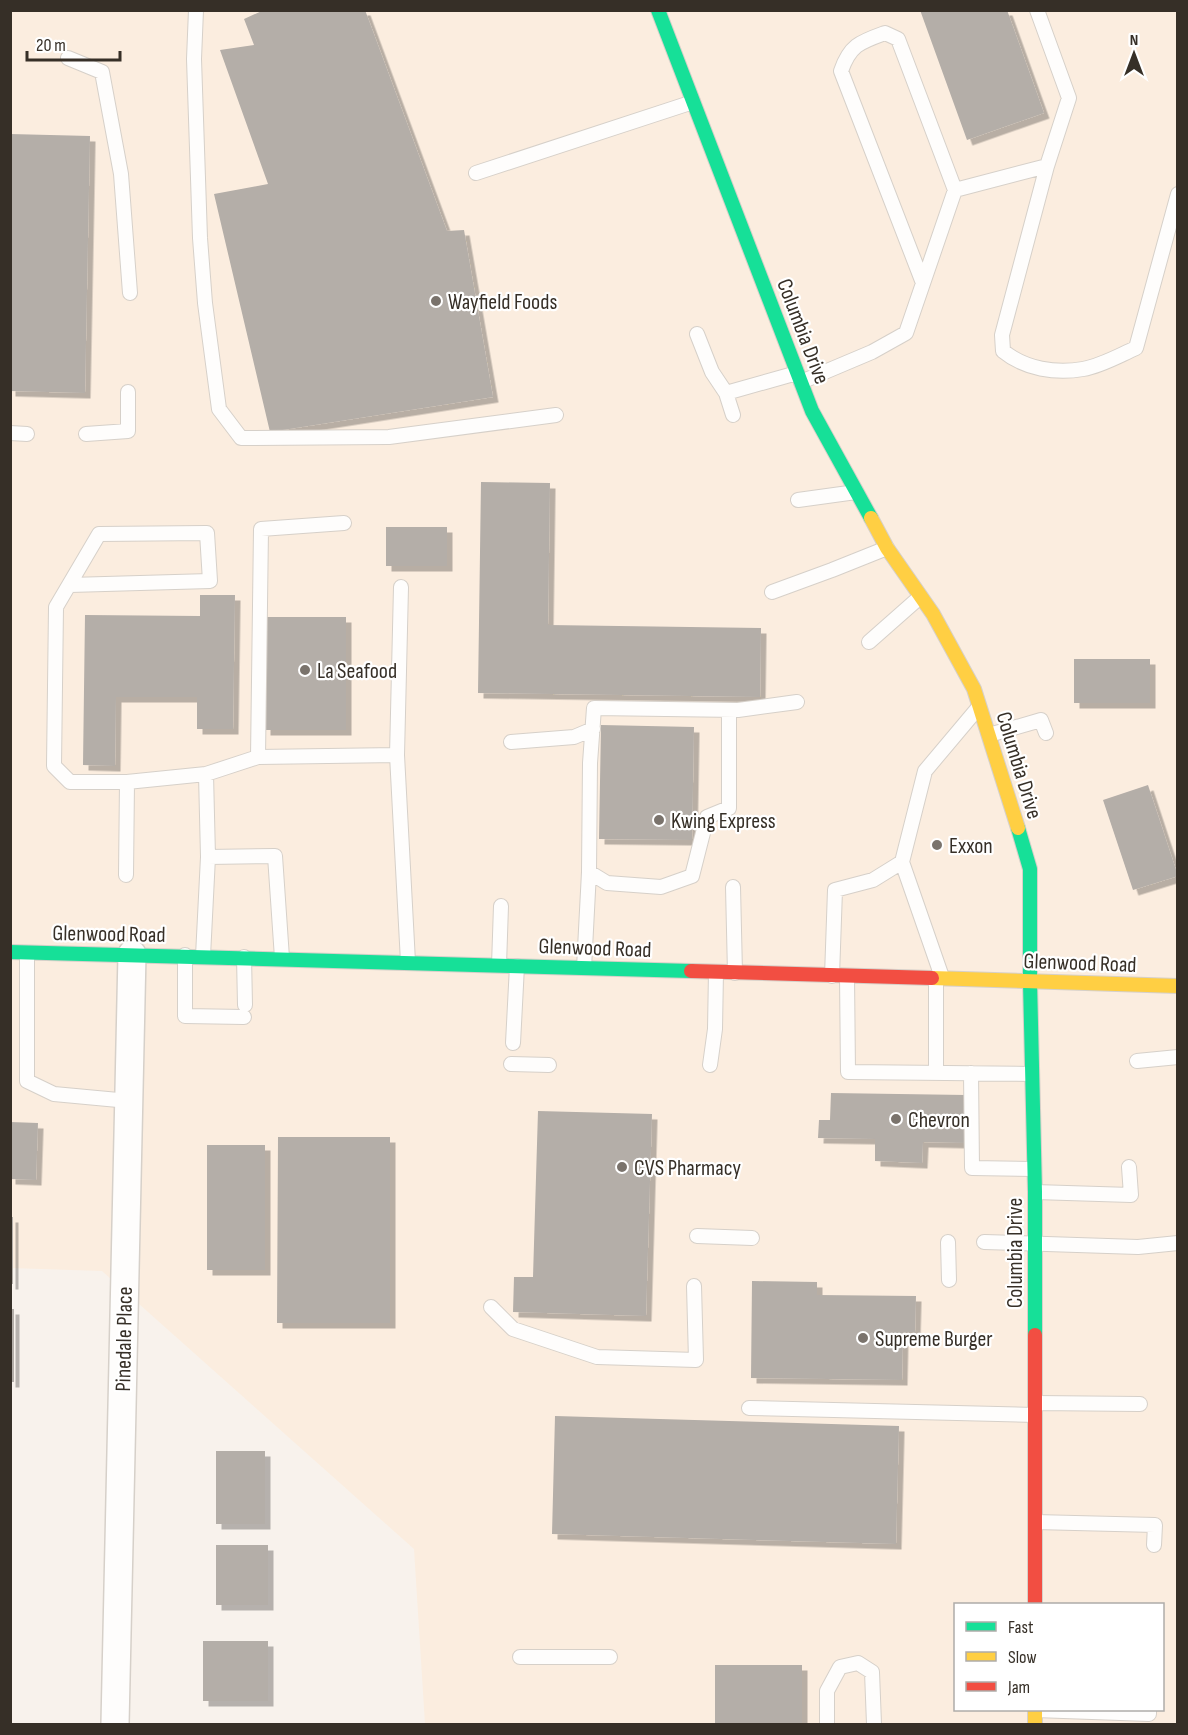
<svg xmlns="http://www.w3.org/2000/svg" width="1188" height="1735" viewBox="0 0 1188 1735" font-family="'Sofia Sans Condensed',sans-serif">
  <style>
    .built { fill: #fbeddf; fill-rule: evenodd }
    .building { fill: #b4aea8; filter: url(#shadow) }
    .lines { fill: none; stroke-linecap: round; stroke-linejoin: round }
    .lane-casing { stroke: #d6d0c9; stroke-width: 16 }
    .street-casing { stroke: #d6d0c9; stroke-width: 30 }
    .fast-casing { stroke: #d6d0c9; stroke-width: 16 }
    .slow-casing { stroke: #d6d0c9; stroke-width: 16 }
    .jam-casing { stroke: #d6d0c9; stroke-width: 16 }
    .lane { stroke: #fefdfc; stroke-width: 14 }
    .street { stroke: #fefdfc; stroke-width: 27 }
    .fast { stroke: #16e098; stroke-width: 14 }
    .slow { stroke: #ffcf43; stroke-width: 14 }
    .jam { stroke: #f24e42; stroke-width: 14 }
    .poi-dot { fill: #7a736c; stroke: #fff; stroke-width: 2 }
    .labels { text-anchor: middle; stroke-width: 4.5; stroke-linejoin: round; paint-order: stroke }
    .poi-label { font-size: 22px; fill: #362f27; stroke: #fff; text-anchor: start }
    .street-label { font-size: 22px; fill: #362f27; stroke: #fff }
  </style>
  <defs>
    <filter id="shadow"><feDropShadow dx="5.5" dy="5.5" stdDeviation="0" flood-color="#0004"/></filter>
  </defs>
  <rect width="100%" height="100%" fill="#f8f2ec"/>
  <path class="built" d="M11 11H1177V1724H425L414 1549 102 1271 11 1268ZM956 1604H1162V1710H956Z"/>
  <path class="building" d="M264 10H365L447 231 464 230 493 397 270 432 214 194 268 184 220 50 254 45 244 19Z
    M920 10H1007L1044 113 967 140Z
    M10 134 90 136 85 393 10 391Z
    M481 482 550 483 548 625 761 628 760 697 478 693Z
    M386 527H447V566H386Z
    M200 595H235L233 729H197V697H116L115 766 83 765 85 615 200 616Z
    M265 617H346V730H265Z
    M1074 659H1150V703H1074Z
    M601 725 694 727 692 840 599 839Z
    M1148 785 1178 876 1133 890 1103 800Z
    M831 1093 966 1095V1143L923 1142 922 1163 875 1161V1139L818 1138 819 1120H830Z
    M538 1111 652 1114 646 1316 513 1312 514 1277H533Z
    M10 1122 38 1123 36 1180 10 1179Z
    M278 1137H390V1323H277Z
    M207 1145H265V1270H207Z
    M10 1217H13V1284H10Z
    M752 1281 817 1282V1295L916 1296 915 1332H903L902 1380 751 1378Z
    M10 1309H14V1382H10Z
    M555 1416 899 1426 896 1544 552 1534Z
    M216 1451H265V1524H216Z
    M216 1545H268V1605H216Z
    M203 1641H268V1701H203Z
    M715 1665H802V1724H715Z"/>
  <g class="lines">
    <g class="lane-casing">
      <path id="lane" d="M196 10 194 59 200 238 205 303 219 409 241 438 389 437 556 415
        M68 58 102 72 121 174 130 293
        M1047 166 1002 335 1003 351C1025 369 1056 374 1083 369 1101 366 1120 355 1136 348L1178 194
        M476 173 693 102
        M923 283 841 71C850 45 860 42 885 33L898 39 955 190
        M697 334 712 372 726 393
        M801 382 872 352 906 333 955 190 1047 166 1069 98 1037 10
        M733 415 726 393 797 373
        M10 433 27 434
        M86 434 128 431V392
        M798 500 856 492
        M70 585 210 581 207 533 99 534 56 607 54 766 70 782H127L206 774 208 857
        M772 592 832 570 887 548
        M869 642 920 597
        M729 710V808L707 817 692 876 661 887 607 883 589 872 590 763 594 708 738 710 797 702
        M989 735 1041 720 1046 733
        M511 742 574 737 593 729
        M397 755 408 962
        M258 757 397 755 401 587
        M206 774 258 757 261 529 344 523
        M126 875 127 782
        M733 887 735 973
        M27 953V1081L54 1094 129 1101
        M185 955V1016L244 1017
        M203 956 208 857 275 856 282 958
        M244 957 245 1005
        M499 965 501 906
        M584 968 589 872
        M832 976 835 890 873 880 902 862
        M847 976 848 1072 1032 1074
        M942 977 902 862 925 771 978 708
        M513 1043 517 966
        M1137 1061 1178 1057
        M511 1064 549 1065
        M710 1065 715 1029 716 972
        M936 1072V979
        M971 1073 972 1168 1034 1169
        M1035 1192 1131 1195 1129 1167
        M697 1236 752 1238
        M948 1242 949 1280
        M984 1242 1138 1247 1178 1243
        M491 1307 513 1329 597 1357 696 1360 694 1286
        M1035 1403 1140 1404
        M749 1408 1035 1415
        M1035 1522 1155 1525 1154 1545
        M520 1657H610
        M1035 1710 1149 1714V1710
        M827 1724V1691L840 1667 858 1663 872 1672 874 1724"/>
    </g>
    <g class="street-casing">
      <path id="street" d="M115 1724 132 954"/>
    </g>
    <g class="fast-casing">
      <path id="fast" d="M658 10 812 411 871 518
        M1018 828 1030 869V982L1035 1192V1335
        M10 952 691 971"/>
    </g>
    <g class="slow-casing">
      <path id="slow" d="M871 518 887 548 933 614 974 689 1018 828
        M932 978 1178 986
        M1035 1710V1724"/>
    </g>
    <g class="jam-casing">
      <path id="jam" d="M691 971 932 978
        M1035 1335V1604"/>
    </g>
    <use href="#lane" class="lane"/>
    <use href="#street" class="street"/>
    <use href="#fast" class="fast"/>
    <use href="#slow" class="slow"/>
    <use href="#jam" class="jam"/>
  </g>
  <g class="poi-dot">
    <circle cx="436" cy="301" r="6"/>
    <circle cx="305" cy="670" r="6"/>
    <circle cx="659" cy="820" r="6"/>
    <circle cx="937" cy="845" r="6"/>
    <circle cx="896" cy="1119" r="6"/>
    <circle cx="622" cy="1167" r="6"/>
    <circle cx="863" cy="1338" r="6"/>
  </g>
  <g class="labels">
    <g class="poi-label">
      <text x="448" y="309">Wayfield Foods</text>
      <text x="317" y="678">La Seafood</text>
      <text x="671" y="828">Kwing Express</text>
      <text x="949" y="853">Exxon</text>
      <text x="908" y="1127">Chevron</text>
      <text x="634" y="1175">CVS Pharmacy</text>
      <text x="875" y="1346">Supreme Burger</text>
    </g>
    <g class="street-label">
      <text transform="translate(804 331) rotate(69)" y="8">Columbia Drive</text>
      <text transform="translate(1020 765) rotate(73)" y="8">Columbia Drive</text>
      <text transform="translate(109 933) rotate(1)" y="8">Glenwood Road</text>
      <text transform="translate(595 947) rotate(2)" y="8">Glenwood Road</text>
      <text transform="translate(1080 962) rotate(2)" y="8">Glenwood Road</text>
      <text transform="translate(1014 1253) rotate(-90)" y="8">Columbia Drive</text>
      <text transform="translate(123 1339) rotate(-89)" y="8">Pinedale Place</text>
    </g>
  </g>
  <rect width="1188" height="1735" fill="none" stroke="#362f27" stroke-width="24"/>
  <rect x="954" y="1603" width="210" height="108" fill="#ffffff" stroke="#afaca9" stroke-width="1.5"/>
  <rect x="966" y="1622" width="30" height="9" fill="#16e098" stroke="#afaca9" stroke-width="1.5"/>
  <text x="1008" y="1633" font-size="18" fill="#362f27">Fast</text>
  <rect x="966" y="1652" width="30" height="9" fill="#ffcf43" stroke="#afaca9" stroke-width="1.5"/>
  <text x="1008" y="1663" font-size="18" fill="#362f27">Slow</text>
  <rect x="966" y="1682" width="30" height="9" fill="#f24e42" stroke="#afaca9" stroke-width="1.5"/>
  <text x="1008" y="1693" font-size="18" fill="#362f27">Jam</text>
  <g transform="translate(1134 54)" stroke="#ffffff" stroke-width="4.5" paint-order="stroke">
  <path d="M0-4.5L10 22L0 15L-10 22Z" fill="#362f27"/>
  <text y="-9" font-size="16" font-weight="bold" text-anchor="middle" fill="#362f27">N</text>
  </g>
  <path d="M27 51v9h93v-9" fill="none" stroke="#362f27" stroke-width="3"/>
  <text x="36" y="51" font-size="18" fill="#362f27" stroke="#ffffff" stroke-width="4.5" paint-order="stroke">20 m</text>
</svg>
